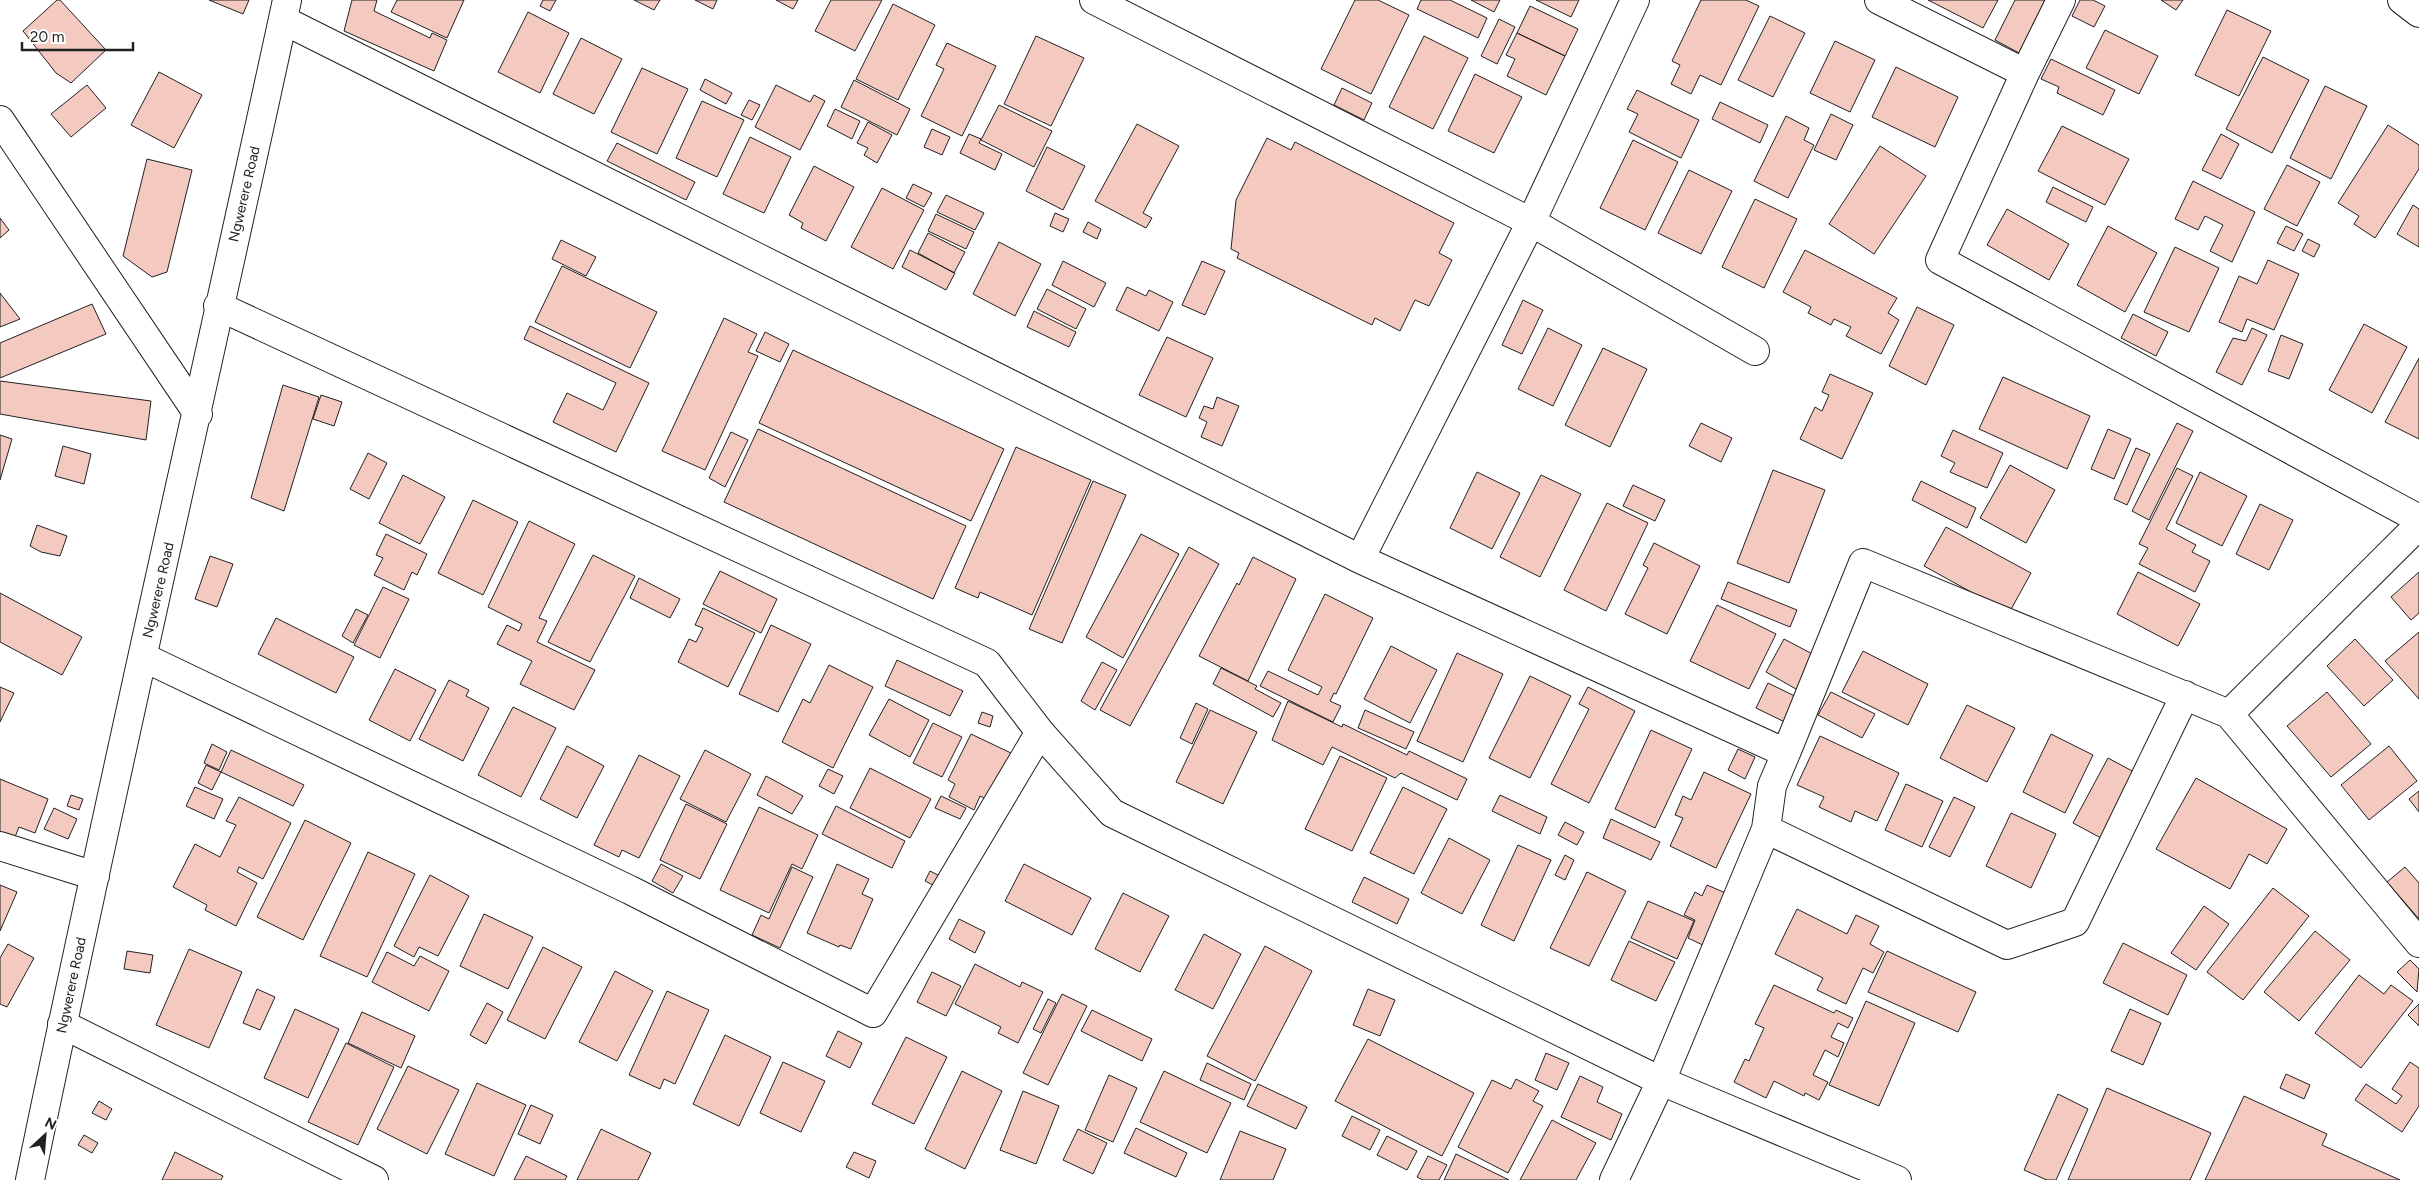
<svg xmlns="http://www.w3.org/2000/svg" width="2419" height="1180" viewBox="0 0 2419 1180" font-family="Figtree,sans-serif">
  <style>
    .building { fill: #f3c9c0; stroke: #222 }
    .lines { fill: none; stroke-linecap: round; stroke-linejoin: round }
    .street-casing { stroke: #222; stroke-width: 30 }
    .street { stroke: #fff; stroke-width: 28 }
    .labels { text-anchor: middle; stroke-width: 4; stroke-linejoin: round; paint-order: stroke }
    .street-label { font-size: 14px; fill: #222; stroke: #fff }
  </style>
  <rect width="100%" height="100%" fill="#fff"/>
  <path class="building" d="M57 0H60L106 50 71 83 56 73 23 31Z
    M209 0H249L243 14Z
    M352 0H377L374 11 430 38 432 33 447 40 434 71 344 31Z
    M397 0H464L447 38 391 12Z
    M543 0H556L550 11 540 6Z
    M634 0H660L654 10Z
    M695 0H717L713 9Z
    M776 0H798L793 9Z
    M831 0H882L855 51 815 31Z
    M1355 0H1378L1409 15 1371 94 1321 69Z
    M1421 0H1450L1487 18 1478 38 1417 9Z
    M1471 0H1500L1494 12Z
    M1536 0H1579L1571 17Z
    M1701 0H1746L1759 6 1721 85 1700 75 1691 94 1671 84 1680 65 1672 61Z
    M1928 0H1998L1983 28Z
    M2015 0H2045L2019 53 1995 40Z
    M2080 0H2093L2105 6 2094 27 2072 16Z
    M2161 0H2183L2176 10Z
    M893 4 935 25 898 100 856 79Z
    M1530 6 1578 29 1565 56 1517 33Z
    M2227 10 2271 31 2239 96 2195 75Z
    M528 12 569 33 540 93 498 72Z
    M1770 16 1805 33 1773 97 1738 80Z
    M1499 19 1515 27 1497 64 1481 56Z
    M2105 30 2158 56 2139 94 2086 68Z
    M1517 33 1565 56 1546 95 1507 76 1515 59 1506 55Z
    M1036 36 1084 58 1051 126 1004 104Z
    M1424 36 1468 58 1433 129 1389 107Z
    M581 38 622 59 594 114 553 94Z
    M1835 41 1875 60 1850 112 1810 93Z
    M947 43 996 66 962 136 921 116 944 69 936 65Z
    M2263 57 2309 80 2272 153 2226 129Z
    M2051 59 2115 90 2103 115 2057 93 2059 87 2041 79Z
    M1896 67 1958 97 1935 147 1872 117Z
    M642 68 688 89 657 154 611 132Z
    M159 72 202 95 174 148 131 125Z
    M1475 74 1522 97 1494 153 1448 131Z
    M705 79 732 93 726 104 700 90Z
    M854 80 910 109 897 135 841 107Z
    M87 85 106 108 71 137 51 114Z
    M776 85 810 102 814 95 825 101 800 150 755 127Z
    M2325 86 2367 106 2331 179 2290 158Z
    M1342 88 1372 103 1364 120 1334 105Z
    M1637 90 1699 120 1681 158 1629 132 1638 114 1627 109Z
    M749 100 760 105 752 120 741 115Z
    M702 101 744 120 717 177 676 158Z
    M1720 102 1768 125 1760 143 1712 119Z
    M999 105 1052 131 1034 167 981 140Z
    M835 109 860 121 852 139 827 126Z
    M1831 114 1853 125 1836 160 1814 150Z
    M1786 116 1809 128 1804 140 1814 145 1788 198 1754 181Z
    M868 122 892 135 877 163 864 155 868 148 857 143Z
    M1137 124 1179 146 1143 213 1152 218 1146 228 1095 201Z
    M2388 125 2419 145V169L2375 238 2354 224 2359 216 2338 203Z
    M2062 126 2129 159 2105 205 2038 171Z
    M932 129 950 137 942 155 924 147Z
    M969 134 981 139 979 143 1002 154 995 170 960 153Z
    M2221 134 2239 144 2221 179 2202 170Z
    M750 137 791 157 764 213 723 194Z
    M1267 138 1291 150 1295 142 1454 223 1439 253 1452 260 1429 306 1415 300 1400 331 1375 318 1372 325 1237 258 1239 253 1231 249 1236 200Z
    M1633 140 1678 162 1645 230 1600 208Z
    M617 143 695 182 686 200 607 161Z
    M1880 146 1926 176 1874 254 1829 224Z
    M1047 147 1085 166 1063 210 1026 191Z
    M147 159 192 170 167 272 152 277 123 256Z
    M2287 165 2320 182 2297 226 2264 209Z
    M814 166 854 187 826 241 801 228 803 223 789 215Z
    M1689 170 1732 191 1701 254 1658 233Z
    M2193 181 2255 212 2232 262 2210 251 2223 225 2205 216 2198 230 2175 219Z
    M913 184 932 193 924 207 906 198Z
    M2053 187 2093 207 2086 222 2046 202Z
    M882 188 924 210 893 269 851 247Z
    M946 195 984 213 975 230 937 212Z
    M1755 199 1797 219 1764 288 1722 267Z
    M2413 205 2419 209V247L2397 234Z
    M2007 209 2069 244 2049 280 1987 245Z
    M1055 213 1069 219 1063 232 1050 226Z
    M936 214 974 232 966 249 928 231Z
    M0 218 9 230 0 238Z
    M1088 222 1101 229 1097 239 1083 232Z
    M2108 226 2157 253 2125 312 2077 285Z
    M2286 226 2303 234 2294 251 2277 243Z
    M928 233 965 252 954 273 918 253Z
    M2308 239 2320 245 2314 257 2302 251Z
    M561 240 596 257 586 276 552 259Z
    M999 242 1041 264 1015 316 973 294Z
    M2175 247 2219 268 2189 332 2144 312Z
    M910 250 955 273 946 290 902 267Z
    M1805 250 1897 298 1888 313 1899 320 1881 354 1846 336 1851 327 1834 319 1831 325 1808 313 1811 307 1783 292Z
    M2268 260 2299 274 2274 330 2247 319 2242 332 2219 322 2239 276 2257 284Z
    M1063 261 1106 283 1094 307 1052 285Z
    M1202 261 1225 271 1205 315 1182 305Z
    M562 266 657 312 630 368 535 322Z
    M1127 287 1146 296 1149 290 1173 302 1159 331 1116 310Z
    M1047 289 1086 309 1076 329 1037 309Z
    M0 293 20 319 0 327Z
    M1523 300 1543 310 1522 354 1502 345Z
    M92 304 106 334 0 378V343Z
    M1917 307 1954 325 1926 385 1889 366Z
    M1034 311 1076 332 1069 347 1027 327Z
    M2133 314 2168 332 2156 356 2121 338Z
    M724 318 757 334 748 352 758 356 705 470 662 451Z
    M2364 324 2407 347 2372 413 2329 390Z
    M530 326 649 383 616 452 553 422 567 393 603 410 616 383 524 339Z
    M1548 328 1582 345 1553 406 1518 389Z
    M2252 328 2267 335 2242 385 2216 372 2233 338 2246 341Z
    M765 332 789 344 780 362 756 351Z
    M2281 335 2303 344 2289 379 2268 371Z
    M1167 337 1213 358 1186 417 1139 395Z
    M1603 348 1647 369 1610 447 1565 425Z
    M793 350 1004 449 971 521 759 423Z
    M2419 358V439L2385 422Z
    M1830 374 1873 393 1842 459 1800 439 1815 407 1822 411 1829 395 1822 392Z
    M2003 377 2090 416 2067 469 1979 429Z
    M0 381 151 401 146 440 0 414Z
    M283 385 319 397 284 511 251 498Z
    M321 395 342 402 334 426 313 419Z
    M1217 397 1239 406 1222 446 1201 437 1207 422 1199 418 1204 406 1213 409Z
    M1701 423 1732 438 1721 462 1689 446Z
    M2177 423 2193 431 2149 520 2132 511Z
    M758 429 966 526 933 599 724 502Z
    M2108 429 2131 439 2114 479 2091 469Z
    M1953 430 2003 453 1987 488 1950 472 1955 463 1941 456Z
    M731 432 748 440 725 487 709 478Z
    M0 435 12 439 0 480Z
    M63 446 91 454 84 484 55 476Z
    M1016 447 1091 480 1032 615 980 592 978 598 955 588Z
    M2136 448 2150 454 2127 505 2114 499Z
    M368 453 387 463 369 499 350 489Z
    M2010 465 2055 490 2026 543 1980 518Z
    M2177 468 2193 476 2166 529 2196 545 2192 552 2210 561 2195 592 2139 564 2148 548 2139 544Z
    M1773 470 1825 490 1789 583 1737 563Z
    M1477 472 1520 493 1492 549 1450 528Z
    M2200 472 2247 496 2222 546 2176 523Z
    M403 475 445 497 420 544 379 523Z
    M1541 475 1581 494 1540 577 1500 557Z
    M1093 481 1126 495 1062 643 1029 629Z
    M1921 481 1976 508 1967 528 1912 500Z
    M1633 485 1665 500 1655 521 1623 506Z
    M473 500 518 522 483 595 438 573Z
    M1607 503 1648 523 1606 611 1564 590Z
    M2260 504 2293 520 2269 570 2236 554Z
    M529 521 575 544 539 618 547 621 537 642 595 670 574 710 520 684 532 661 497 644 507 625 519 631 522 624 488 607Z
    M37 525 67 536 60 556 41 552 30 546Z
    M1946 527 2031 573 2009 613 1924 566Z
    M386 534 427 554 417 575 412 572 404 590 374 575 383 558 376 555Z
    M1141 534 1179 554 1123 658 1086 637Z
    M1654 543 1700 566 1667 634 1625 614 1648 568 1643 565Z
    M1189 547 1219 564 1130 726 1100 710Z
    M593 555 635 576 590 662 548 642Z
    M210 556 233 564 217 607 195 599Z
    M1253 557 1296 579 1248 681 1199 656 1237 583 1239 585Z
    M720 571 777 599 761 633 703 604Z
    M2138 572 2200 604 2178 646 2117 614Z
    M2419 572V613L2411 620 2391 597Z
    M639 578 680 599 670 618 630 598Z
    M1728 582 1797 610 1790 627 1721 599Z
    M383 587 409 599 380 658 354 645Z
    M0 593 82 637 62 675 0 642Z
    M1325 594 1373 618 1336 694 1334 693 1330 701 1341 706 1333 722 1260 686 1268 671 1318 695 1322 687 1288 670Z
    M1717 605 1776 634 1749 689 1690 661Z
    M703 608 755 633 728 687 678 662 689 639 696 642 703 628 695 625Z
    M356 609 368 615 353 643 342 636Z
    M276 618 354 657 336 693 258 654Z
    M771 625 811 644 778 712 739 694Z
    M2419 632V699L2385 661Z
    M1784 639 1822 659 1803 693 1766 672Z
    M2355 639 2393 680 2364 706 2327 666Z
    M1391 646 1437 670 1410 723 1364 699Z
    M1863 651 1928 684 1908 725 1842 692Z
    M1457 653 1503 674 1463 762 1417 741Z
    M897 660 963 691 950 716 885 686Z
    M1102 662 1117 670 1095 710 1081 701Z
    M829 665 873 687 833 768 782 742 803 699 810 703Z
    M1221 668 1257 686 1255 689 1281 703 1273 717 1213 684Z
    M395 669 436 690 410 741 369 720Z
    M1530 676 1571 696 1530 778 1489 758Z
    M449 680 469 690 466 696 489 708 463 761 419 739Z
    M1768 683 1805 701 1793 726 1756 708Z
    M0 687 14 693 0 722Z
    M1588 687 1635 711 1589 803 1551 784 1589 709 1579 704Z
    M1831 692 1875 714 1862 738 1818 715Z
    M2327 692 2371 744 2331 777 2287 726Z
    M889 699 929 720 910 757 869 735Z
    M1288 701 1342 727 1343 724 1407 755 1409 751 1467 779 1457 800 1401 773 1395 778 1332 747 1323 765 1272 740Z
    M1196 703 1208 709 1192 744 1180 738Z
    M1967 705 2015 728 1987 782 1940 758Z
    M513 707 556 728 521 797 478 775Z
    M1210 710 1257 732 1223 804 1176 782Z
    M1365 710 1414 732 1406 749 1358 728Z
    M982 712 993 716 990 727 978 723Z
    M933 723 962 737 942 777 913 763Z
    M1651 730 1692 749 1655 828 1615 809Z
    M971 734 1011 753 988 800 980 796 974 810 949 797 955 784 948 780Z
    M2051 734 2093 755 2065 813 2023 792Z
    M1820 736 1899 773 1877 821 1855 811 1851 822 1819 807 1824 797 1797 785Z
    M212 744 227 752 219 770 204 763Z
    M567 746 604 766 577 818 540 799Z
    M2389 746 2417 781 2369 820 2341 785Z
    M1738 749 1755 757 1745 779 1728 770Z
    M231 750 304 785 293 806 221 772Z
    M705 750 751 774 726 822 680 799Z
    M639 755 680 776 639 858 622 850 619 857 594 845Z
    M1340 756 1387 778 1352 851 1305 829Z
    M2108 758 2136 773 2101 838 2073 823Z
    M206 765 221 772 212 790 198 783Z
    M870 768 931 799 910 838 850 808Z
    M828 769 843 776 834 794 819 786Z
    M1704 772 1751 794 1716 868 1670 846 1683 818 1675 815 1683 796 1691 800Z
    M766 776 803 796 792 814 757 795Z
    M2196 778 2287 829 2267 864 2249 854 2230 889 2156 849Z
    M0 779 48 799 35 833 19 827 13 842 0 837Z
    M1906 784 1943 801 1922 847 1885 830Z
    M195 787 223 799 214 819 186 806Z
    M1403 787 1447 809 1414 874 1370 853Z
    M2419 791V812L2409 799Z
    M71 795 83 799 79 810 67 806Z
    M1500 795 1547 817 1540 834 1492 811Z
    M941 796 966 808 960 819 935 808Z
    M239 797 291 823 263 879 239 867 237 872 257 883 236 926 205 910 207 905 173 887 195 844 220 857 236 825 226 821Z
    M1954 797 1975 807 1950 857 1929 847Z
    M686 804 727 824 700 879 660 860Z
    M836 806 905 841 892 868 822 834Z
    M759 807 818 835 802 869 792 864 769 913 720 890Z
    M54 808 77 819 68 839 44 829Z
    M2011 813 2056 834 2031 888 1986 866Z
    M1611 819 1660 842 1651 860 1603 838Z
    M305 820 351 843 303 940 257 917Z
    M1565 822 1584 832 1577 845 1558 835Z
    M1449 838 1490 860 1462 914 1421 893Z
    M1518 845 1551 860 1514 941 1481 925Z
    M368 852 415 874 367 977 320 956Z
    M1565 855 1574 860 1565 880 1555 875Z
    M661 864 683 876 673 893 652 881Z
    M837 864 869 879 862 894 873 899 851 949 840 945 839 947 807 933Z
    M1024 864 1091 898 1072 935 1005 901Z
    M792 867 813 877 780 948 752 935 761 915 769 919Z
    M2405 867 2419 883V919L2387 882Z
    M930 871 942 877 937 887 925 881Z
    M1587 872 1626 891 1589 966 1550 948Z
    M430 875 469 896 438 956 419 947 414 957 394 946Z
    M1364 877 1409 899 1397 924 1352 902Z
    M0 885 17 892 0 931Z
    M1707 885 1735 897 1711 949 1688 938 1695 920 1684 915 1695 892 1702 896Z
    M2273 888 2309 916 2243 1000 2207 972Z
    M1123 893 1169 916 1140 972 1095 949Z
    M1648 901 1694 921 1677 959 1631 938Z
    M2204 906 2229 924 2196 970 2171 953Z
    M1797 909 1847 934 1856 915 1879 926 1870 944 1884 952 1873 973 1863 968 1846 1004 1817 990 1823 978 1775 954Z
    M484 914 533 937 508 989 460 966Z
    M959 919 985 932 975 953 949 939Z
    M2315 931 2350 960 2299 1021 2264 992Z
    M1204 934 1241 954 1213 1009 1175 990Z
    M1629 941 1675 962 1656 1001 1611 980Z
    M2123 943 2187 975 2168 1015 2103 983Z
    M8 944 34 958 7 1007 0 1004V958Z
    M1265 946 1312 971 1255 1081 1207 1056Z
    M543 947 582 967 545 1039 507 1020Z
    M189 949 242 972 209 1048 156 1025Z
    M127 951 153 955 150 973 124 969Z
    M1887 951 1976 992 1958 1032 1868 992Z
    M387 952 414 966 420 956 449 971 429 1011 372 982Z
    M2410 960 2419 969 2417 992 2397 972Z
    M975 964 1020 987 1022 982 1043 992 1018 1043 998 1033 1001 1027 955 1004Z
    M615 971 653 991 617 1061 579 1042Z
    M932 972 961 986 946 1016 917 1002Z
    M2359 975 2384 994 2391 985 2413 1001 2361 1068 2315 1033Z
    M1774 985 1834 1013 1836 1010 1853 1018 1848 1028 1838 1023 1831 1037 1844 1043 1838 1057 1825 1050 1813 1075 1828 1082 1819 1100 1805 1093 1804 1096 1774 1081 1766 1098 1734 1082 1745 1059 1749 1061 1764 1028 1755 1024Z
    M257 989 275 997 260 1030 243 1023Z
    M1368 989 1395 1000 1380 1036 1353 1025Z
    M667 991 709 1010 675 1084 664 1079 660 1089 629 1075Z
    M1062 994 1087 1006 1048 1085 1023 1073Z
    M1048 999 1056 1003 1041 1033 1033 1029Z
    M1866 1001 1915 1023 1879 1106 1829 1085Z
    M487 1003 503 1012 486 1044 470 1035Z
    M2419 1004V1026L2408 1015Z
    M295 1009 339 1029 308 1098 264 1078Z
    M2130 1009 2161 1023 2143 1065 2111 1051Z
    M1092 1010 1152 1039 1142 1061 1081 1031Z
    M362 1012 415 1036 401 1068 348 1043Z
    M838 1031 862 1043 850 1068 826 1056Z
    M725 1035 771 1057 739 1126 693 1104Z
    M906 1037 947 1057 914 1124 872 1104Z
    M1368 1039 1474 1093 1442 1156 1335 1101Z
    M346 1043 394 1067 358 1145 308 1122Z
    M1546 1053 1569 1063 1557 1090 1535 1080Z
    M783 1062 825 1081 801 1132 760 1113Z
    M2410 1062 2419 1068V1106L2402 1132 2355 1100 2366 1084 2396 1104 2402 1096 2392 1089Z
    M1207 1063 1251 1084 1244 1100 1200 1080Z
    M408 1066 459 1090 427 1154 377 1129Z
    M962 1071 1002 1091 965 1169 925 1149Z
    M1164 1071 1231 1103 1207 1153 1140 1122Z
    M2286 1074 2310 1085 2304 1099 2280 1088Z
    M1109 1075 1137 1088 1113 1142 1085 1130Z
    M1580 1076 1603 1087 1597 1102 1622 1114 1611 1140 1561 1117Z
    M1516 1079 1539 1091 1533 1101 1543 1106 1508 1173 1458 1147 1492 1080 1511 1089Z
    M477 1083 526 1105 494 1176 445 1154Z
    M1258 1084 1307 1107 1296 1129 1247 1106Z
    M2107 1088 2211 1133 2190 1180H2068Z
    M1023 1091 1059 1106 1036 1164 1000 1150Z
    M2058 1094 2088 1109 2056 1180H2047L2024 1170Z
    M2244 1096 2327 1134 2322 1145 2400 1180H2205Z
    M99 1101 112 1109 106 1120 92 1113Z
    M531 1105 553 1115 540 1144 518 1134Z
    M1352 1116 1380 1130 1370 1150 1342 1136Z
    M1552 1120 1596 1143 1576 1180H1520Z
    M1136 1128 1187 1153 1176 1177 1124 1153Z
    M601 1129 651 1153 638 1180H577Z
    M1078 1129 1107 1143 1093 1174 1063 1160Z
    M1240 1131 1286 1149 1273 1180H1220Z
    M84 1135 98 1143 92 1153 78 1145Z
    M1387 1136 1417 1151 1407 1170 1377 1155Z
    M175 1152 223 1176 221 1180H162Z
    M854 1152 876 1161 869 1178 846 1167Z
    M1456 1154 1509 1180H1444Z
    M526 1156 567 1176 565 1180H514Z
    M1428 1156 1447 1165 1439 1180H1423L1417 1177Z"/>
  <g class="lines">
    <g class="street-casing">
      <path id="street" d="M1094 0 1531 222 1755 351
        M1879 0 2025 73
        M2061 0 2025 73 1940 260 2419 519
        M2402 0 2419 13
        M283 20 1360 559 1786 753 1772 786 1766 829
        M0 120 198 414
        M218 306 987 663 1040 732 1112 813 1661 1081 1897 1180
        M1360 559 1531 222 1635 0
        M143 657 630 890 873 1013 1040 732
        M2229 714 2419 943
        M1786 753 1863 563 2229 714 2419 525
        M0 846 95 876
        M62 1024 374 1180
        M30 1180C111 786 202 394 287 0
        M1614 1180 1661 1081 1766 829 2007 945 2075 922 2185 695"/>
    </g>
    <use href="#street" class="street"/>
  </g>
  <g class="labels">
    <g class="street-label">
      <text transform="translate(244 194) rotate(-77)" y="5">Ngwerere Road</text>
      <text transform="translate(158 590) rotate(-77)" y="5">Ngwerere Road</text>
      <text transform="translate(71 985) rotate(-78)" y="5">Ngwerere Road</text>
    </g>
  </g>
  <g transform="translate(45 1135) rotate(26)" stroke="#ffffff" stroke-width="4" paint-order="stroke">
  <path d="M0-4L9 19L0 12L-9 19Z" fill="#222222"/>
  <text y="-8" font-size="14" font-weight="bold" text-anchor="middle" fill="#222222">N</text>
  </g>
  <path d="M22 42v8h111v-8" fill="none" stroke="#222222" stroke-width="2.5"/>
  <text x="30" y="42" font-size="15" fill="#222222" stroke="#ffffff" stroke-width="4" paint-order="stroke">20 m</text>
</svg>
